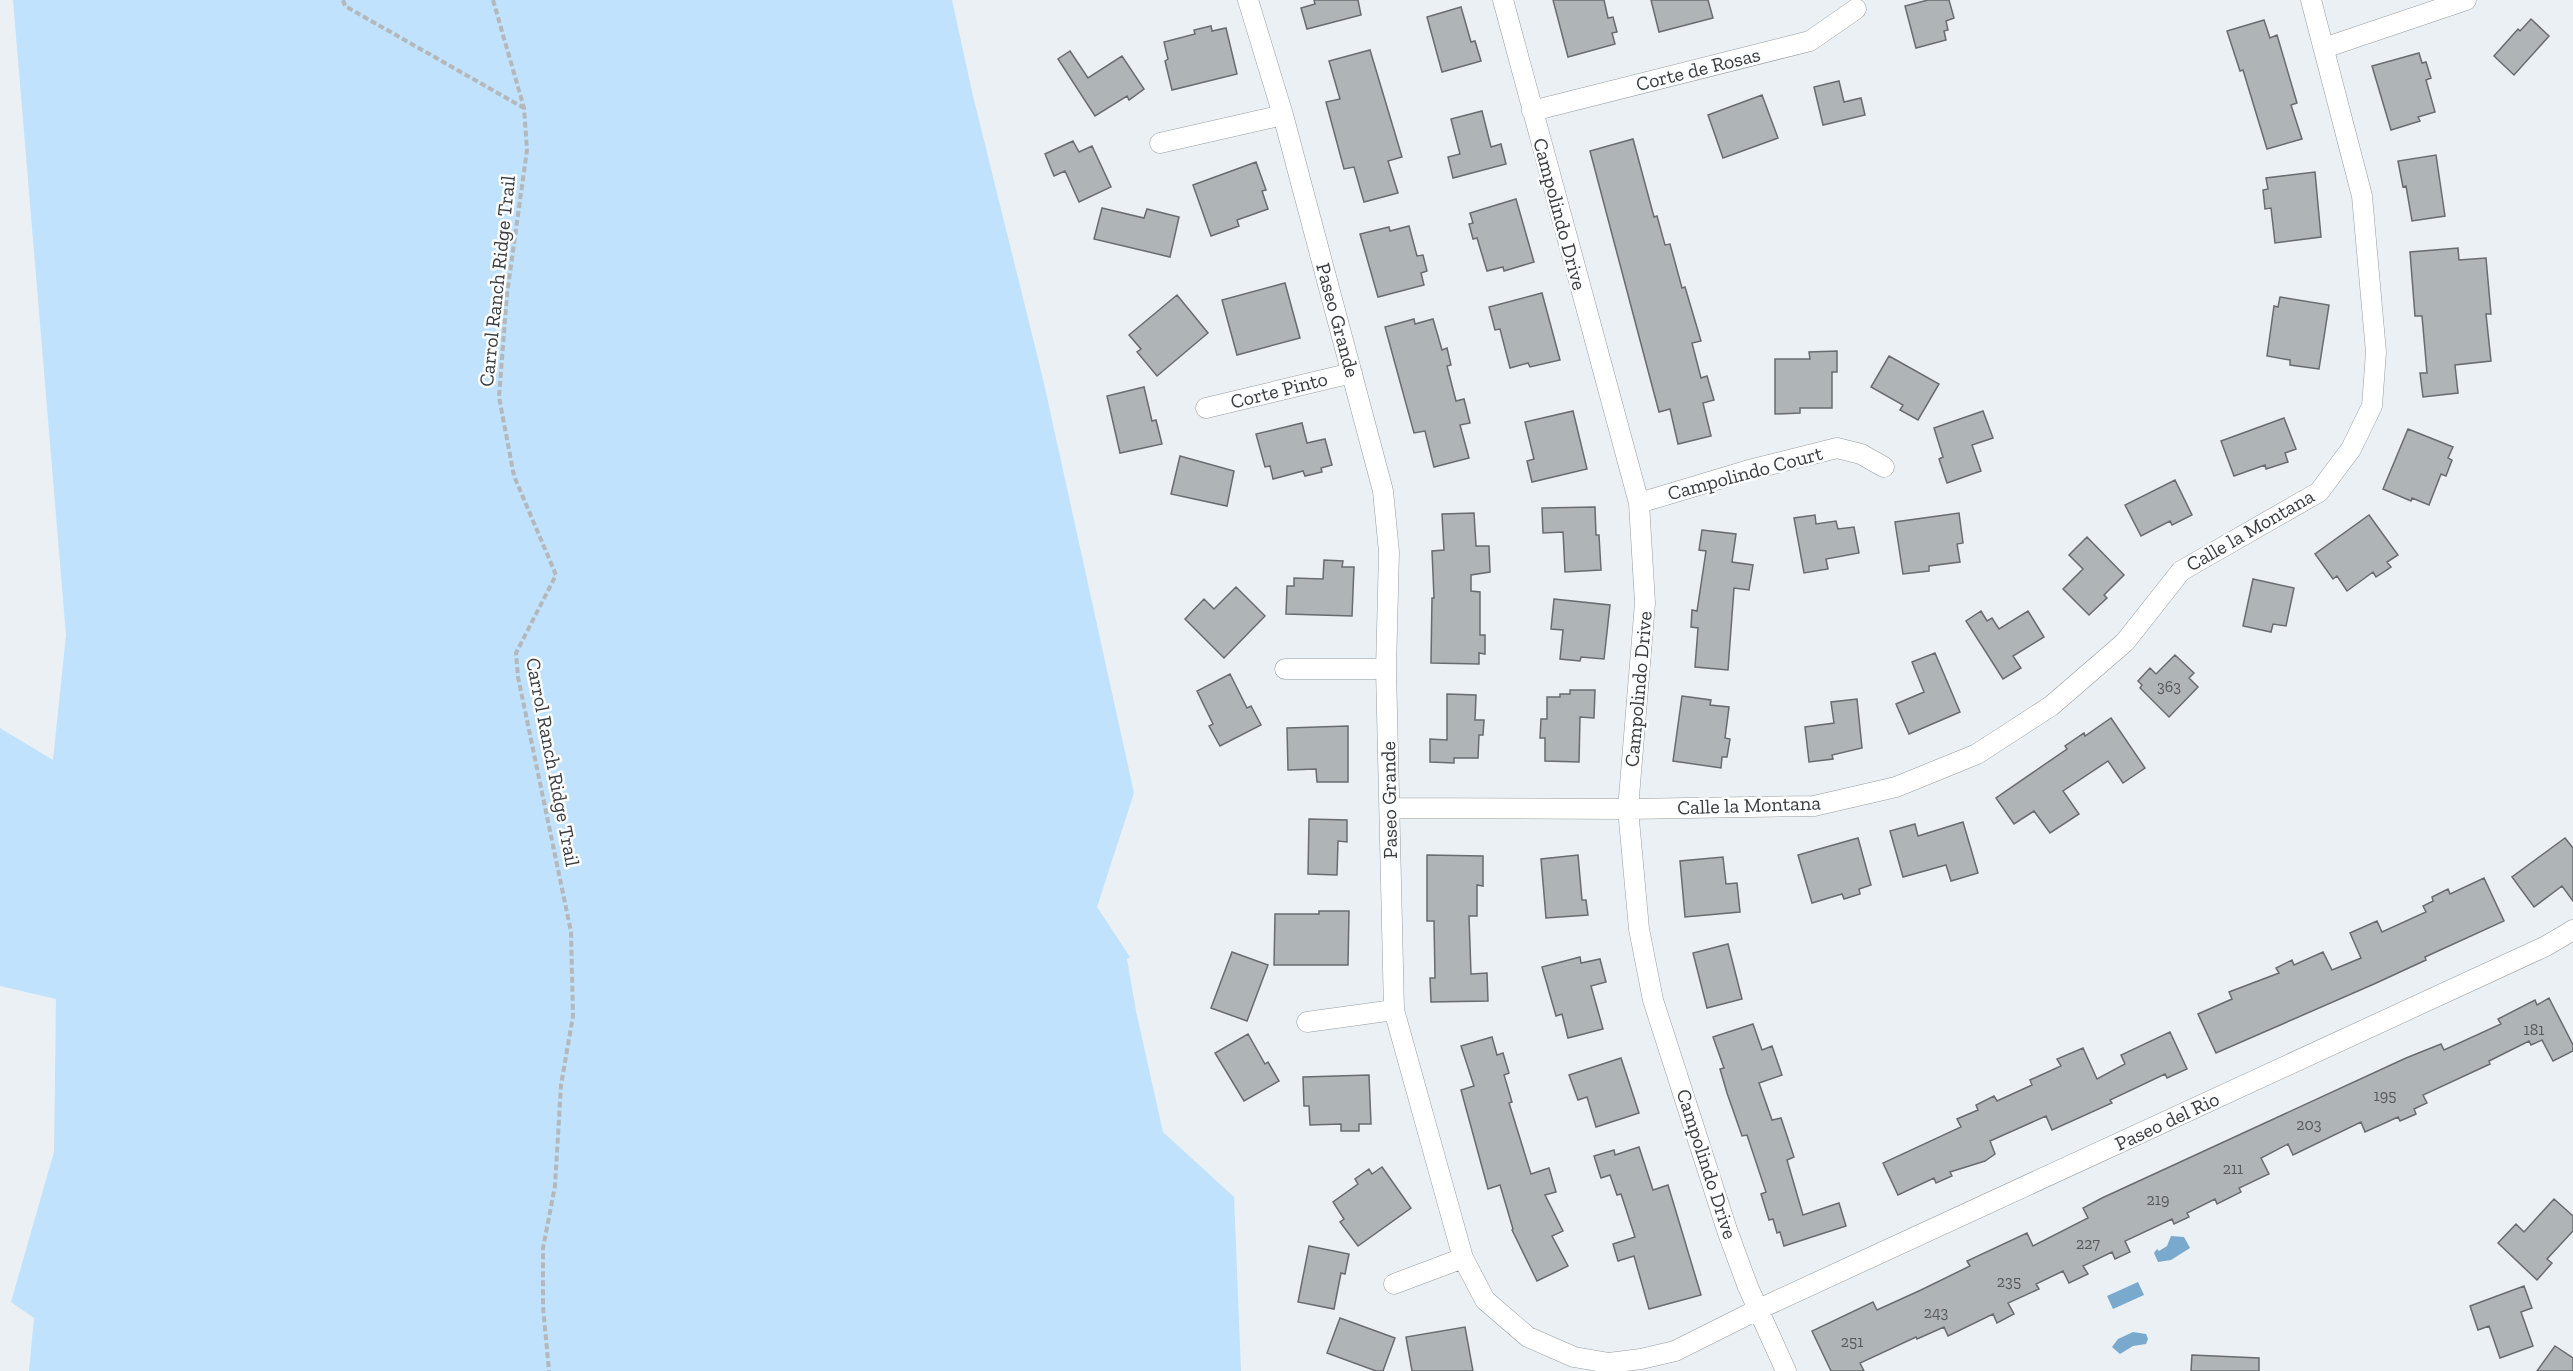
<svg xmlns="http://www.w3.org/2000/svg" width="2573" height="1371" viewBox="0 0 2573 1371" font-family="'Zilla Slab',serif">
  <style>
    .green { fill: #c0e2fc }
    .water { fill: #79a9cd }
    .building { fill: #afb4b7; stroke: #686c70; stroke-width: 1.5 }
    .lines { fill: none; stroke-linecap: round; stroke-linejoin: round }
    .street-casing { stroke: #979ca0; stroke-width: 21 }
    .path { stroke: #b4b8bb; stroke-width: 4; stroke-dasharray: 6 3; stroke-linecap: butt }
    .street { stroke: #fff; stroke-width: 20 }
    .labels { text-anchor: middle; stroke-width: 5; stroke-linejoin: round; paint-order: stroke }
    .number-label { font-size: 16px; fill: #56595c }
    .street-label { font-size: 20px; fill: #393b3d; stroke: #fbfdfe }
  </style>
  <rect width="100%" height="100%" fill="#ebf0f4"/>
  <path class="green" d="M13 0H952L973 96 1043 379 1134 793 1097 907 1130 957 1127 959 1136 1011 1163 1132 1234 1197 1241 1371H29L34 1318 11 1302 54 1152 56 999 0 986V728L53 760 66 635Z"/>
  <path class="water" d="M2171 1236 2184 1237 2190 1248 2171 1260 2158 1262 2154 1253 2157 1249 2159 1251 2167 1246Z
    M2138 1282 2144 1295 2113 1309 2107 1296Z
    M2133 1332 2146 1334 2148 1339 2146 1344 2133 1346 2120 1354 2112 1347 2118 1339Z"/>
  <path class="building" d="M1314 0H1358L1361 15 1307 29 1301 8 1315 4Z
    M1553 0H1604L1608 18 1613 17 1617 32 1612 33 1615 44 1568 57Z
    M1651 0H1708L1713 18 1659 32Z
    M1928 0H1949L1954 18 1946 21 1948 30 1944 31 1946 40 1916 48 1905 6Z
    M1461 7 1471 42 1475 41 1481 61 1442 72 1427 17Z
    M2531 19 2549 36 2514 75 2494 56 2518 29 2520 31Z
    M2264 20 2270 38 2277 35 2297 103 2291 105 2302 139 2267 149 2243 70 2240 71 2227 31Z
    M1211 26 1212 31 1226 28 1237 74 1172 90 1165 61 1168 59 1164 42 1195 34 1194 30Z
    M1370 50 1402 157 1388 161 1398 193 1364 202 1354 167 1344 169 1326 102 1340 99 1329 61Z
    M1070 51 1088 78 1122 56 1144 89 1129 100 1127 96 1095 116 1058 59Z
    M2419 53 2422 63 2426 62 2431 78 2426 80 2435 112 2418 117 2420 121 2391 130 2372 66Z
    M1839 81 1844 102 1861 98 1865 115 1823 125 1814 87Z
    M1762 95 1778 138 1723 158 1708 115Z
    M1482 111 1491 147 1501 144 1506 164 1453 178 1448 157 1460 154 1451 119Z
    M1633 139 1654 217 1657 216 1665 245 1670 244 1682 288 1685 287 1701 341 1692 343 1701 378 1707 376 1714 400 1703 403 1711 436 1678 444 1670 409 1659 412 1590 151Z
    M1073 141 1079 152 1092 146 1111 187 1079 202 1065 171 1054 176 1045 154Z
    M2436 155 2445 216 2412 221 2406 186 2403 187 2398 161Z
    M1256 162 1266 190 1262 191 1268 209 1237 220 1239 226 1211 236 1193 185Z
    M2315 172 2321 237 2275 243 2271 208 2265 209 2263 190 2268 189 2266 178Z
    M1516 199 1534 262 1504 271 1503 267 1487 271 1477 238 1473 239 1469 224 1473 223 1470 213Z
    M1102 208 1144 218 1147 209 1179 217 1170 257 1094 239Z
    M1409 226 1417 256 1423 255 1427 271 1421 273 1424 285 1378 297 1360 234 1389 227 1390 231Z
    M2458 248 2459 260 2486 258 2491 314H2486L2491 361 2455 365 2458 393 2423 397 2420 373H2427L2422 316H2415L2410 252Z
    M1285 283 1300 338 1237 355 1222 300Z
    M1542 293 1560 360 1530 367 1528 363 1510 368 1500 329 1495 330 1489 307Z
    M1177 295 1208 333 1157 376 1137 352 1141 349 1129 335Z
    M2280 297 2329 305 2319 369 2290 365V360L2267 356 2274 306 2278 307Z
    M1414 319 1415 324 1433 319 1442 350 1447 348 1451 365 1447 366 1456 401 1464 399 1470 423 1460 425 1469 458 1434 467 1425 431 1414 433 1385 327Z
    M1837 351V372H1832V408H1800V413L1775 414V359H1810L1809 352Z
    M1889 356 1939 384 1918 420 1900 410 1903 405 1871 387Z
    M1144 387 1152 421 1156 420 1162 444 1120 453 1107 396Z
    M1573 411 1587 469 1532 482 1527 461 1534 459 1525 422Z
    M1983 411 1993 438 1972 445 1981 471 1947 483 1939 459 1943 457 1934 428Z
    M2284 418 2296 449 2285 453 2288 462 2266 469 2265 465 2234 476 2221 441Z
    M1302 423 1307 443 1325 439 1332 465 1321 468 1322 472 1305 476 1303 471 1273 479 1270 466 1265 467 1256 434Z
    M2408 429 2453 447 2448 458 2452 460 2446 476 2441 474 2429 505 2412 498 2411 501 2383 489Z
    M1180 456 1234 471 1227 506 1171 494Z
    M2175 480 2192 515 2172 525 2170 521 2141 536 2125 505Z
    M1595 507 1596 535H1599L1601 570 1565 572 1563 532 1543 533 1542 508Z
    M1474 513 1476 546H1489L1490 572 1471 575V591L1480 592V635H1485V654L1479 653V664L1431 663 1432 598H1434L1432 551 1444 550 1442 514Z
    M1959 513 1963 543 1957 544 1960 562 1929 566V571L1903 574 1895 522Z
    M1815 515 1816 524 1836 521 1838 529 1854 527 1859 553 1826 559 1828 569 1804 573 1794 518Z
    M2369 515 2398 555 2387 562 2391 567 2376 577 2373 572 2347 591 2337 576 2333 579 2315 554Z
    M1702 530 1736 534 1732 562 1753 565 1749 590 1734 588 1728 670 1695 667 1698 628 1691 627 1692 610 1697 611 1706 551 1699 550Z
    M2087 537 2124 575 2104 595 2107 598 2089 615 2063 589 2083 569 2069 555Z
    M1324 560 1343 561 1342 567H1354L1352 616 1286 614 1287 586H1294V578L1323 579Z
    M2253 579 2294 588 2286 626 2273 624 2271 632 2243 626Z
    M1236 587 1265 616 1224 658 1185 619 1204 599 1214 609Z
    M1554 599 1610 605 1604 659 1581 657 1580 661 1560 659 1563 630 1551 629Z
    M1981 611 1987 621 1992 618 1999 629 2028 611 2044 637 2013 656 2021 668 2003 679 1966 621Z
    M1935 653 1960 712 1909 734 1896 704 1924 692 1912 662Z
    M2175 655 2194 673 2189 678 2198 687 2169 717 2140 688 2142 685 2138 681 2150 668 2156 674Z
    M1230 674 1247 708 1251 706 1261 725 1220 746 1209 726 1213 724 1197 691Z
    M1570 690H1595L1594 718 1580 717 1579 762 1545 761V738H1540L1541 719H1547V697H1560V694H1570Z
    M1447 694 1476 695 1475 720H1484L1483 735H1479L1478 758H1454V763L1430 762V739L1447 740Z
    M1682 696 1711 700 1710 705 1729 707 1725 738 1730 739 1727 757H1722L1721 768 1673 761Z
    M1857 699 1862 748 1832 755 1833 759 1809 762 1805 727 1834 723 1831 702Z
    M2111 718 2145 768 2123 783 2108 761 2063 791 2079 814 2050 833 2034 811 2014 824 1996 798 2067 749 2065 746 2084 733 2085 736Z
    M1348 726V782H1317L1316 769 1288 770 1287 728Z
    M1309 819 1347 820V842L1338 841 1337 875 1308 874Z
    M1963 822 1978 873 1951 881 1946 865 1903 877 1890 831 1915 824 1918 836Z
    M1858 838 1871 885 1859 889 1860 894 1844 899 1842 894 1812 903 1798 855Z
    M2565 838 2573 848V901L2562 886 2534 907 2512 877Z
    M1427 855 1483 856V886L1477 885V916H1469L1471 974 1487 973 1488 1001 1431 1002 1430 978H1435L1434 921H1427Z
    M1578 855 1582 900H1586L1588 915 1546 918 1541 859Z
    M1723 857 1726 884 1737 883 1740 912 1685 917 1680 861Z
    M2484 878 2504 921 2425 957 2426 960 2374 984 2216 1053 2198 1014 2232 999 2229 992 2279 973 2276 968 2292 960 2294 965 2323 952 2332 970 2361 958 2350 933 2377 921 2382 932 2426 912 2423 906 2433 901 2432 897 2448 889 2450 894Z
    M1319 911H1349L1348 965H1274L1275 914H1319Z
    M1728 944 1742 999 1707 1008 1693 953Z
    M1232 952 1268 965 1247 1021 1211 1008Z
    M1580 957 1581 963 1600 959 1606 982 1591 986 1603 1029 1568 1038 1562 1014 1556 1016 1542 967Z
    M2549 998 2573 1045V1051L2553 1061 2542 1040 2531 1045 2529 1041 2489 1061 2490 1064 2423 1095 2427 1103 2414 1109 2416 1114 2400 1121 2398 1117 2365 1132 2361 1122 2293 1155 2288 1144 2261 1158 2269 1174 2239 1188 2241 1192 2217 1204 2215 1199 2187 1213 2189 1217 2174 1224 2172 1219 2125 1241 2130 1252 2115 1259 2112 1252 2083 1266 2088 1274 2069 1283 2063 1271 2036 1284 2039 1289 2008 1303 2014 1314 1997 1323 1993 1314 1948 1336 1944 1327 1917 1339 1916 1337 1860 1363 1864 1371H1831L1812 1331 1873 1302 1877 1310 1921 1290 1970 1266 1967 1261 2027 1233 2033 1246 2088 1218 2083 1208 2102 1198 2406 1058 2441 1044 2444 1050 2501 1024 2498 1019 2535 1000 2537 1005Z
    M1753 1024 1762 1050 1772 1046 1782 1075 1759 1083 1772 1120 1781 1118 1794 1157 1787 1160 1803 1215 1839 1203 1846 1226 1784 1246 1780 1232 1777 1233 1773 1219 1769 1220 1761 1194 1766 1192 1747 1135 1742 1136 1727 1093 1720 1069 1724 1068 1713 1037Z
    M2170 1032 2187 1069 2167 1078 2165 1074 2110 1100 2112 1103 2052 1130 2046 1116 1990 1141 1995 1154 1985 1161 1950 1172 1952 1176 1936 1183 1934 1178 1898 1195 1883 1163 1961 1127 1957 1119 1978 1110 1976 1105 1994 1096 1997 1101 2032 1085 2030 1080 2061 1066 2057 1059 2083 1048 2097 1079 2125 1064 2121 1055Z
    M1248 1034 1265 1064 1268 1062 1279 1081 1244 1101 1215 1053Z
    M1492 1037 1497 1055 1503 1053 1509 1073 1504 1075 1512 1102 1509 1103 1531 1174 1549 1168 1556 1192 1545 1195 1563 1231 1552 1236 1568 1266 1537 1281 1512 1230 1513 1229 1500 1185 1488 1189 1461 1090 1474 1086 1461 1046Z
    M1621 1058 1639 1113 1596 1127 1587 1097 1578 1100 1569 1075Z
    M1369 1075 1371 1124H1359V1131H1341V1124L1310 1125 1309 1106H1304L1303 1077Z
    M1639 1147 1653 1190 1668 1185 1701 1295 1649 1309 1634 1256 1618 1261 1613 1244 1635 1237 1621 1194 1617 1195 1610 1175 1601 1178 1594 1156 1614 1150 1615 1155Z
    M1382 1167 1411 1208 1358 1246 1340 1222 1344 1219 1333 1202 1358 1184 1355 1179 1369 1169 1372 1174Z
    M2554 1199 2573 1216V1231L2547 1259 2552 1263 2537 1280 2498 1243 2516 1224 2524 1232Z
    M1309 1246 1349 1254 1345 1274 1341 1273 1334 1309 1298 1302Z
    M2524 1286 2532 1308 2521 1312 2533 1346 2500 1358 2489 1326 2478 1330 2470 1306Z
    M1340 1318 1395 1338 1383 1371H1376L1327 1353Z
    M1465 1327 1473 1371H1412L1406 1337Z
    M2555 1346 2573 1358V1371H2537Z
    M2192 1355 2259 1358V1371H2191Z"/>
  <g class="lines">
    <g class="street-casing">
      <path id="street" d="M1248 0 1283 115 1383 491 1389 552 1386 669 1394 1010 1463 1258 1485 1300 1528 1337 1574 1357 1609 1363 1641 1359 1675 1351 1759 1309 2546 946 2573 930
        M1503 0 1639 503 1645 603 1628 809 1639 929 1653 1000 1727 1230 1748 1287 1786 1371
        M2324 48 2466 0
        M1532 111 1810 41 1856 9
        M1160 143 1283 115
        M1206 408 1352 373
        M1639 503 1749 470 1837 448 1861 454 1884 467
        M1285 669H1386
        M1390 808 1628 809 1814 806 1896 787 1977 754 2051 706 2125 642 2181 571 2319 492 2351 449 2372 406 2376 352 2362 196 2311 0
        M1307 1022 1394 1010
        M1394 1284 1463 1258"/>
    </g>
    <path class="path" d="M343 0 345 6 524 108
      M493 0 524 108 527 150 507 294 499 397 514 476 556 575 516 653 518 677 571 932 573 1016 561 1085 555 1186 543 1248V1307L549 1371"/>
    <use href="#street" class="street"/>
  </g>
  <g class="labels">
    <g class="number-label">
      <text x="2169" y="692">363</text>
      <text x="2534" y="1035">181</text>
      <text x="2385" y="1101">195</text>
      <text x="2309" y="1130">203</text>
      <text x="2233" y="1174">211</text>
      <text x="2158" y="1205">219</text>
      <text x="2088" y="1249">227</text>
      <text x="2009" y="1287">235</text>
      <text x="1936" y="1318">243</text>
      <text x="1852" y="1347">251</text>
    </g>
    <g class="street-label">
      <text transform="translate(1698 69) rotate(-14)" y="7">Corte de Rosas</text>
      <text transform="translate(1560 214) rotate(75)" y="7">Campolindo Drive</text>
      <text transform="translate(497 281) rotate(-84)" y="7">Carrol Ranch Ridge Trail</text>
      <text transform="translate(1338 320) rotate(75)" y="7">Paseo Grande</text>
      <text transform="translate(1279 390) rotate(-14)" y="7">Corte Pinto</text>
      <text transform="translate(1745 473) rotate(-15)" y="7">Campolindo Court</text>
      <text transform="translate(2250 530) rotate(-30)" y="7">Calle la Montana</text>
      <text transform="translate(1638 689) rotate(-85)" y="7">Campolindo Drive</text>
      <text transform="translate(553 762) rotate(79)" y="7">Carrol Ranch Ridge Trail</text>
      <text transform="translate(1389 800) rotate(-91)" y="7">Paseo Grande</text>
      <text transform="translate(1749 805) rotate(-2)" y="7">Calle la Montana</text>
      <text transform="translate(2167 1121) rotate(-25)" y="7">Paseo del Rio</text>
      <text transform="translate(1707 1164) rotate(72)" y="7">Campolindo Drive</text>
    </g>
  </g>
</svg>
